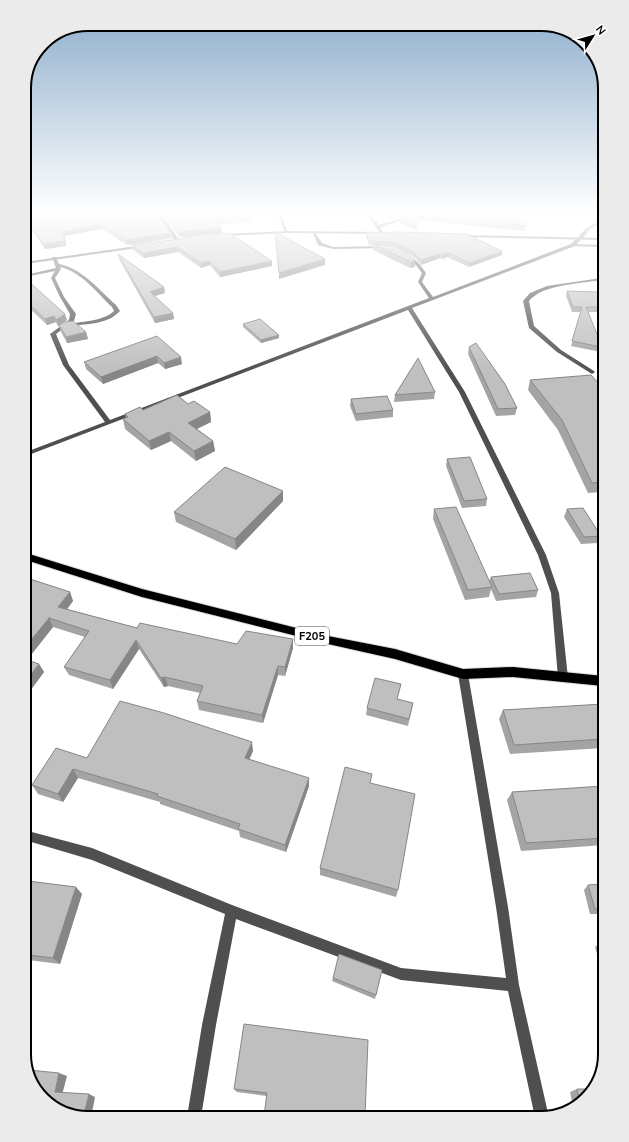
<svg xmlns="http://www.w3.org/2000/svg" width="629" height="1142" viewBox="0 0 629 1142" font-family="'Nunito Sans',sans-serif">
  <style>
    .lines { fill: none; stroke-linecap: round; stroke-linejoin: round }
    .primary-casing { stroke: #dbdbdb; stroke-width: 2 }
    .service { fill: #4f4f4f; fill-rule: evenodd }
    .minor { fill: #4f4f4f; fill-rule: evenodd }
    .tertiary { fill: #4f4f4f; fill-rule: evenodd }
    .primary { fill: #000; fill-rule: evenodd }
    .wall { fill: #a4a4a4 }
    .shaded-wall { fill: #868686 }
    .building { fill: #bfbfbf; stroke: #868686 }
    .labels { text-anchor: middle; stroke-width: 4; stroke-linejoin: round; paint-order: stroke }
    .shield { fill: #fff; stroke: #4c4c4c; stroke-width: 1 }
    .shield-label { font-size: 11px; font-weight: bold; fill: #000 }
    .rim { fill: none; stroke: #000; stroke-width: 2 }
  </style>
  <rect width="100%" height="100%" fill="#fff"/>
  <g class="lines">
    <g class="primary-casing">
      <path id="primary" d="M26 553 142 589 328 636 395 649 463 669 513 667 603 676V686L513 677 463 679 395 659 328 644 142 597 26 560Z"/>
    </g>
    <path class="service" d="M601 221V223L590 229 582 239H578C581 230 592 224 601 221Z
      M571 244 601 245V247L573 246H571Z
      M601 278V280C579 284 543 284 529 301L534 326 561 350 594 371 595 372 592 374 557 352 529 328 523 301 530 293 547 286Z"/>
    <path class="minor" d="M157 214H161L180 241V242H176Z
      M277 214H281L288 233 285 232Z
      M366 214H370L379 225 414 214H419L380 228 383 233 381 234Z
      M312 231H314L322 243 333 247 383 246 385 247 383 248 333 249 318 245Z
      M578 237 582 238 575 246 412 308 465 392 546 555 559 593 568 678 566 681 563 682 560 681 558 678 551 593 538 555 459 392 408 310 26 456V452L105 422 63 365 50 334 69 320 70 314 60 297 51 278 55 271 25 277V275L56 268 52 257H56L59 264C83 269 98 289 116 305L120 311C107 326 83 323 66 327 63 328 59 332 56 334L69 365 110 420 429 298 418 282 422 273 416 265 405 258V256C415 256 421 266 426 273L422 282 433 297 571 244ZM60 267C82 272 97 293 112 307L114 311C104 321 84 321 70 324L74 321 76 314 64 297 55 278 61 269Z
      M463 670 466 671 468 674 508 907 519 985 548 1113H534L508 991 401 980 236 919 216 1025 201 1117H187L202 1025 225 914 92 860 28 841V831L92 848 232 905 401 968 506 978 496 907 458 674 460 671Z"/>
    <path class="tertiary" d="M287 231 384 232 386 233 384 234 287 233 222 236 220 235 222 234Z
      M460 235 601 238V240L458 237V236Z
      M143 245H145V247L25 264V262Z"/>
    <use href="#primary" class="primary"/>
  </g>
  <path class="wall" d="M25 214 171 233 172 238 127 245 102 229 65 236 66 246 45 249 25 219Z
    M163 214H276L251 216V222L216 225 222 228V233L210 234 272 266 220 277 210 265 201 268 178 252 144 258 132 249V245L179 239 193 236 179 237Z
    M379 214H410L392 219Z
    M413 214 527 222 525 231 418 220 416 230 399 223 400 218Z
    M366 233 502 255 469 267 447 257 443 259 440 258 421 265 416 259 403 250 415 267 410 268 373 250V245H369L366 237Z
    M118 254 164 287 165 293 155 296 173 313 174 319 155 323 119 259Z
    M25 278 67 320 58 326 56 322 47 325 25 304Z
    M567 291 601 296V312H588L601 344V352L571 346 581 312H572L566 296Z
    M243 324 279 338 261 343 243 327Z
    M59 325 86 332 88 339 67 343 61 332Z
    M157 336 182 364 165 369 158 363 103 384 86 369 84 362Z
    M469 347 517 408 515 415 496 416 468 354Z
    M530 380 602 387V492L588 493 558 430 528 390Z
    M435 392 434 399 394 402 395 395Z
    M351 399 393 410V417L356 421 350 406Z
    M188 404 210 412 211 422 197 429 213 441 215 451 196 461 171 441 151 450 125 429 123 419 126 418 125 414 143 410Z
    M447 459 487 499 486 506 462 508 446 466Z
    M283 491V501L236 550 176 522 174 512Z
    M434 509 489 581 491 577 538 590 536 597 496 601 491 589 489 597 465 600 433 519Z
    M567 509 601 536 598 543 581 544 564 517Z
    M603 562V588L597 573Z
    M27 578 70 592 73 601 67 609 137 628 237 644 293 639V648L285 676 278 675 263 723 199 710 197 701 200 693 168 686 164 687 139 649 113 689 69 675 64 667 85 637 53 627 27 660 39 664 44 672 27 695Z
    M401 684 397 699 413 703 408 726 366 715 367 708Z
    M603 704V748L510 754 499 719 503 710Z
    M253 751 249 759 309 786 286 852 240 837 239 831 160 804V802L78 778 63 802 38 794 32 785 87 758Z
    M371 783 398 890 396 897 320 875V868Z
    M604 786V845L521 851 507 800 512 792Z
    M28 881 82 894 60 964 28 960Z
    M604 884V914H590L584 890 588 885Z
    M602 941H604L605 980 595 947Z
    M382 970 375 999 332 981 333 978Z
    M368 1040 266 1096 237 1092 234 1089Z
    M577 1089 594 1090 573 1107 570 1092Z"/>
  <path class="shaded-wall" d="M397 214H410L392 219V215Z
    M101 224 102 229 65 236 66 246 45 249 43 244 63 232Z
    M222 228V233L179 237V232Z
    M171 233 172 238 127 245 126 240Z
    M177 247 178 252 144 258 143 253Z
    M502 251V255L469 267 470 263Z
    M448 253 447 257 443 259V255Z
    M440 254V258L421 265V260Z
    M325 259V265L279 279V273Z
    M209 261 210 265 201 268V263Z
    M272 261V266L220 277V272Z
    M415 261V267L410 268 411 262Z
    M164 287 165 293 151 297 150 292Z
    M173 313 174 319 155 323 154 317Z
    M65 314 67 320 58 326 56 320Z
    M54 316 56 322 47 325 45 319Z
    M86 332 88 339 67 343 66 337Z
    M279 335V338L261 343V340Z
    M157 356 158 363 103 384 101 377Z
    M181 357 182 364 165 369 164 363Z
    M210 412 211 422 190 432 188 423Z
    M169 432 171 441 151 450 149 441Z
    M213 441 215 451 196 461 194 451Z
    M283 491V501L236 550 235 539Z
    M70 592 73 601 62 616 58 607Z
    M50 617 49 618 53 627 27 660V645Z
    M293 639V648L285 676V667Z
    M136 640 139 649 113 689 110 680Z
    M39 664 44 672 27 695V680Z
    M278 666V675L263 723 262 715Z
    M165 677 168 686 164 687 161 678Z
    M252 742 253 751 246 767 245 758Z
    M73 769 78 778 63 802 58 794Z
    M309 778V786L286 852 285 845Z
    M76 887 82 894 60 964 53 958Z
    M59 1073 67 1076 62 1095 55 1092Z
    M89 1094 95 1097 91 1118H83Z"/>
  <path class="building" d="M25 214H157L171 233 126 240 101 224 63 232 65 241 43 244 25 216Z
    M165 214H251V217L209 220 222 228 179 232Z
    M389 214H397L392 215Z
    M413 214H505L527 222 526 226 419 216 416 226 400 218Z
    M275 232 325 259 279 273Z
    M398 232 466 234 502 251 470 263 448 253 443 255 440 254 421 260 416 255 404 246 391 242 369 241 366 233Z
    M229 233 272 261 220 272 209 261 201 263 177 247 143 253 132 245 179 239 198 235Z
    M373 244 393 246 403 250 415 261 411 262Z
    M118 254 164 287 150 292 173 313 154 317Z
    M25 278 65 314 56 320 54 316 45 319 25 300Z
    M567 291 599 292 601 296V307H586L601 344V347L572 341 582 307H573Z
    M260 319 279 335 261 340 243 324Z
    M73 321 86 332 66 337 59 325 65 322Z
    M157 336 181 357 164 363 157 356 101 377 84 362Z
    M476 343 505 384 517 408 498 409 469 347Z
    M418 358 435 392 395 395Z
    M591 375 602 387V410L598 411 602 418V482L592 483 562 420 530 380Z
    M177 395 188 404 194 401 210 412 188 423 213 441 194 451 169 432 149 441 123 419 128 417 125 414 140 407 143 410Z
    M387 396 393 410 356 414 351 399Z
    M470 457 487 499 464 501 447 459Z
    M225 467 283 491 235 539 174 512Z
    M456 507 492 587 468 590 434 509Z
    M583 508 601 536 584 537 567 509Z
    M530 573 538 590 499 594 491 577Z
    M27 578 70 592 58 607 137 628 140 623 237 644 246 631 293 639 285 667 278 666 262 715 197 701 203 686 165 677 161 678 136 640 110 680 64 667 89 631 49 618 50 617 27 645Z
    M27 660 39 664 27 680Z
    M375 678 401 684 397 699 413 703 409 719 367 708Z
    M120 701 164 713 252 742 245 758 309 778 285 845 238 829 240 824 157 796 158 794 73 769 58 794 32 785 56 748 87 758Z
    M603 704V739L514 745 503 710Z
    M345 767 372 774 370 783 415 794 398 890 320 868Z
    M604 786V838L526 843 512 792Z
    M28 881 76 887 53 958 28 955Z
    M604 884V909H595L588 885Z
    M602 941H604V951Z
    M339 954 382 970 376 995 333 978Z
    M244 1024 368 1040 365 1115 264 1116 267 1093 234 1089Z
    M29 1070 59 1073 55 1092 89 1094 83 1118 52 1107 29 1079Z
    M577 1089H595L580 1102Z"/>
  <linearGradient id="sky" x2="0" y2="1"><stop stop-color="#8aabca"/><stop offset="0.57" stop-color="#fff"/><stop offset="1" stop-color="#fff" stop-opacity="0"/></linearGradient>
  <rect width="629" height="373" fill="url(#sky)"/>
  <g class="labels">
    <rect class="shield" x="295" y="627" width="34" height="18" rx="3"/>
    <g class="shield-label">
      <text x="312" y="640">F205</text>
    </g>
  </g>
  <path d="M0 0H629V1142H0ZM88 31H541A57 57 0 0 1 598 88V1054A57 57 0 0 1 541 1111H88A57 57 0 0 1 31 1054V88A57 57 0 0 1 88 31Z" fill="#ebebeb" fill-rule="evenodd"/>
  <path class="rim" d="M88 31H541A57 57 0 0 1 598 88V1054A57 57 0 0 1 541 1111H88A57 57 0 0 1 31 1054V88A57 57 0 0 1 88 31Z"/>
  <g transform="translate(593 36) rotate(53)" stroke="#ffffff" stroke-width="3" paint-order="stroke">
  <path d="M0-3L7 15L0 10L-7 15Z" fill="#000000"/>
  <text y="-6" font-size="11" font-weight="bold" text-anchor="middle" fill="#000000">N</text>
  </g>
</svg>
